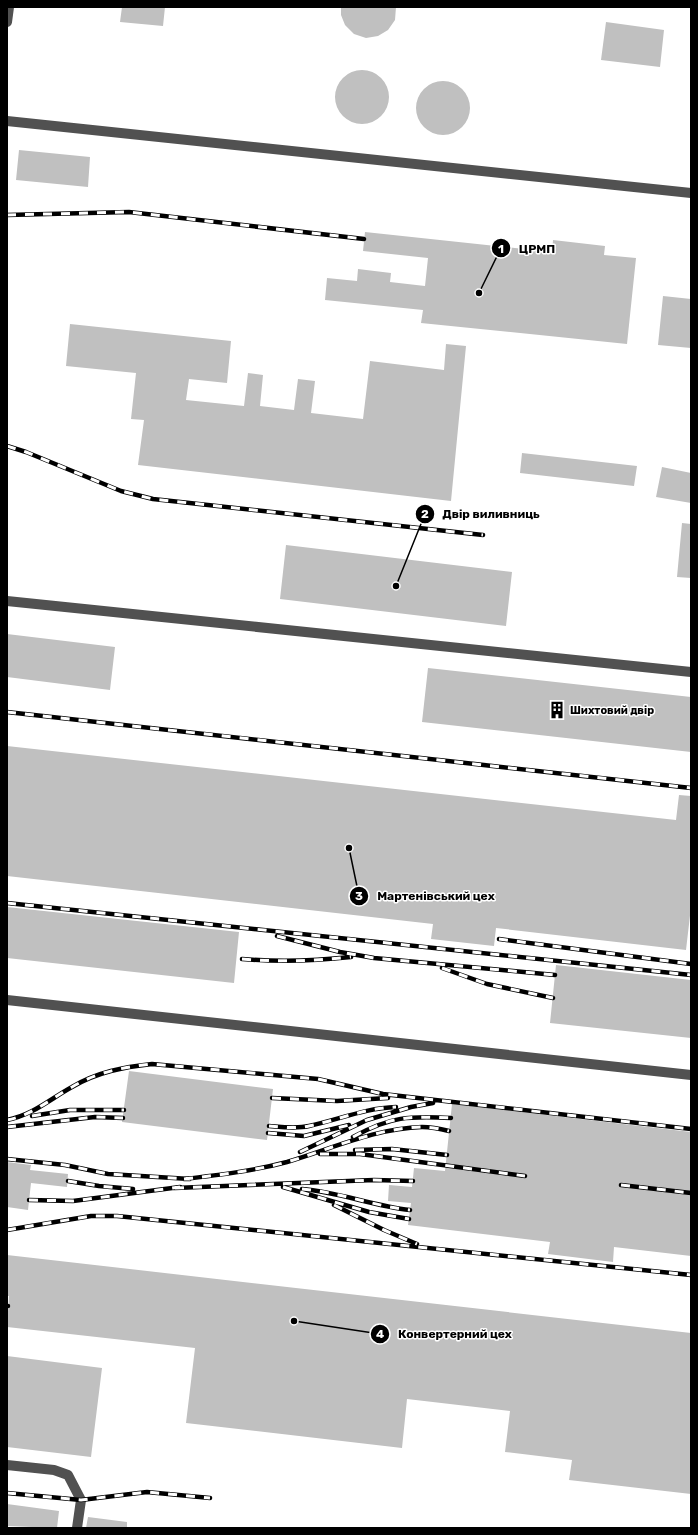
<svg xmlns="http://www.w3.org/2000/svg" width="698" height="1535" viewBox="0 0 698 1535" font-family="Rubik,sans-serif">
  <style>
    .building { fill: #c0c0c0 }
    .lines { fill: none; stroke-linecap: round; stroke-linejoin: round }
    .minor { stroke: #515151; stroke-width: 10 }
    .rail-casing { stroke: #000; stroke-width: 4.5 }
    .rail { stroke: #fff; stroke-width: 3; stroke-dasharray: 9; stroke-linecap: butt }
    .labels { text-anchor: middle; stroke-width: 3; stroke-linejoin: round; paint-order: stroke }
    .poi-label { font-size: 11px; font-weight: bold; fill: #000; stroke: #fff; text-anchor: start }
    .leader { fill: none; stroke: #000; stroke-width: 1.5 }
    .callout-dot { fill: #000; stroke: #fff; stroke-width: 1.5 }
    .mark-label { font-size: 12px; text-anchor: middle; font-weight: bold; fill: #fff }
    .callout-label { font-size: 12px; text-anchor: middle; font-weight: bold; fill: #000; stroke: #fff; stroke-width: 3; stroke-linejoin: round; paint-order: stroke }
  </style>
  <rect width="100%" height="100%" fill="#fff"/>
  <path class="building" d="M122 7H165L163 26 120 22Z
    M341 7H396L395 20 388 30 378 36 366 38 354 34 345 25 341 15Z
    M606 22 664 30 660 67 601 60Z
    M335 97a27 27 0 1 1 54 0a27 27 0 1 1-54 0Z
    M416 108a27 27 0 1 1 54 0a27 27 0 1 1-54 0Z
    M19 150 90 157 88 187 16 180Z
    M365 232 552 252 553 240 605 246 604 255 636 258 627 344 421 323 423 310 325 300 327 278 357 281 358 269 391 273 390 282 425 286 428 258 363 251Z
    M663 296 691 299V348L658 345Z
    M70 324 231 341 227 383 189 379 186 400 244 406 248 373 263 375 260 406 294 410 298 379 315 381 311 413 363 419 370 361 444 370 446 344 466 346 451 501 138 465 144 420 131 419 136 373 66 366Z
    M522 453 637 466 634 486 520 473Z
    M662 467 691 473V503L656 497Z
    M682 523 691 524V578L677 577Z
    M286 545 512 572 506 626 280 599Z
    M7 634 115 647 110 690 7 677Z
    M428 668 691 697V752L422 722Z
    M7 746 676 820 679 795 691 796V907L686 950 496 928 494 946 431 939 433 924 7 876Z
    M7 907 239 932 234 983 7 958Z
    M556 965 691 980V1038L550 1023Z
    M129 1071 273 1089 267 1140 122 1122Z
    M452 1104 691 1132V1256L614 1247 613 1262 548 1254 550 1242 408 1225 411 1203 388 1201 389 1185 412 1187 414 1168 445 1171Z
    M7 1162 31 1165 30 1170 68 1174 67 1187 31 1183 28 1210 7 1207Z
    M7 1255 691 1333V1494L569 1480 572 1460 505 1452 510 1411 407 1399 402 1448 186 1423 195 1348 7 1327 9 1296H7Z
    M7 1356 102 1368 91 1457 7 1447Z
    M7 1504 59 1511 57 1528 7 1526Z
    M88 1517 127 1522V1528H86Z"/>
  <g class="lines">
    <path class="minor" d="M7 22 9 7
      M7 121 691 193
      M7 601 691 672
      M7 1000 691 1075
      M7 1465 54 1470 68 1475 81 1500 77 1528"/>
    <g class="rail-casing">
      <path id="rail" d="M7 215 129 212 364 239
        M7 446 26 452 121 491 153 499 483 535
        M7 712 691 788
        M7 903 691 975
        M277 936 340 952 374 958 555 975
        M499 939 691 964
        M242 959C279 962 314 961 351 957
        M442 968 487 984 553 998
        M272 1098 337 1101 388 1098
        M32 1116 70 1110H124
        M7 1120C33 1115 50 1099 72 1087 97 1072 124 1067 152 1064L318 1079 383 1094 691 1129
        M269 1126C282 1127 296 1129 309 1126 338 1120 365 1108 396 1107
        M7 1127 95 1117 123 1118
        M268 1133 304 1136 349 1125
        M353 1137C391 1116 409 1116 451 1118
        M355 1150 392 1149 447 1155
        M300 1152 367 1120 411 1107 433 1103
        M320 1154H360L525 1176
        M7 1159 65 1165 108 1174 190 1179
        M184 1179C219 1175 253 1171 287 1162 331 1149 376 1128 422 1127 431 1127 441 1129 449 1131
        M68 1181 99 1186 133 1189
        M621 1185 691 1193
        M283 1187 369 1212 409 1219
        M175 1188 374 1180 413 1181
        M302 1189C339 1192 373 1206 410 1210
        M29 1200 73 1201 180 1187
        M334 1205 384 1230 417 1244
        M7 1230 91 1216H117L691 1275
        M7 1306H8
        M7 1493 81 1500 147 1492 210 1498"/>
    </g>
    <use href="#rail" class="rail"/>
  </g>
  <defs>
    <g id="building-bare" transform="scale(1.38)"><path d="M-4-6H4V6H1V3H-1V6H-4ZM-2.5-4.3h1.7v1.8h-1.7ZM.8-4.3h1.7v1.8H.8ZM-2.5-1h1.7V.8h-1.7ZM.8-1h1.7V.8H.8Z" fill="#000" stroke="#fff" stroke-width="2.5" paint-order="stroke"/></g>
  </defs>
  <g fill-rule="evenodd">
    <use href="#building-bare" x="557" y="710"/>
  </g>
  <g class="labels">
    <g class="poi-label">
      <text x="570" y="714">Шихтовий двір</text>
    </g>
  </g>
  <path class="leader" d="M479 293L501 248M396 586L425 514M349 848L359 896M294 1321L380 1334"/>
  <g class="callout-dot">
    <circle cx="479" cy="293" r="4"/>
    <circle cx="396" cy="586" r="4"/>
    <circle cx="349" cy="848" r="4"/>
    <circle cx="294" cy="1321" r="4"/>
    <circle cx="501" cy="248" r="10"/>
    <circle cx="425" cy="514" r="10"/>
    <circle cx="359" cy="896" r="10"/>
    <circle cx="380" cy="1334" r="10"/>
  </g>
  <g class="mark-label">
    <text x="501" y="253">1</text>
    <text x="425" y="518">2</text>
    <text x="359" y="900">3</text>
    <text x="380" y="1338">4</text>
  </g>
  <g class="callout-label">
    <text x="537" y="253">ЦРМП</text>
    <text x="491" y="518">Двір виливниць</text>
    <text x="436" y="900">Мартенівський цех</text>
    <text x="455" y="1338">Конвертерний цех</text>
  </g>
  <rect width="698" height="1535" fill="none" stroke="#000000" stroke-width="16"/>
</svg>
